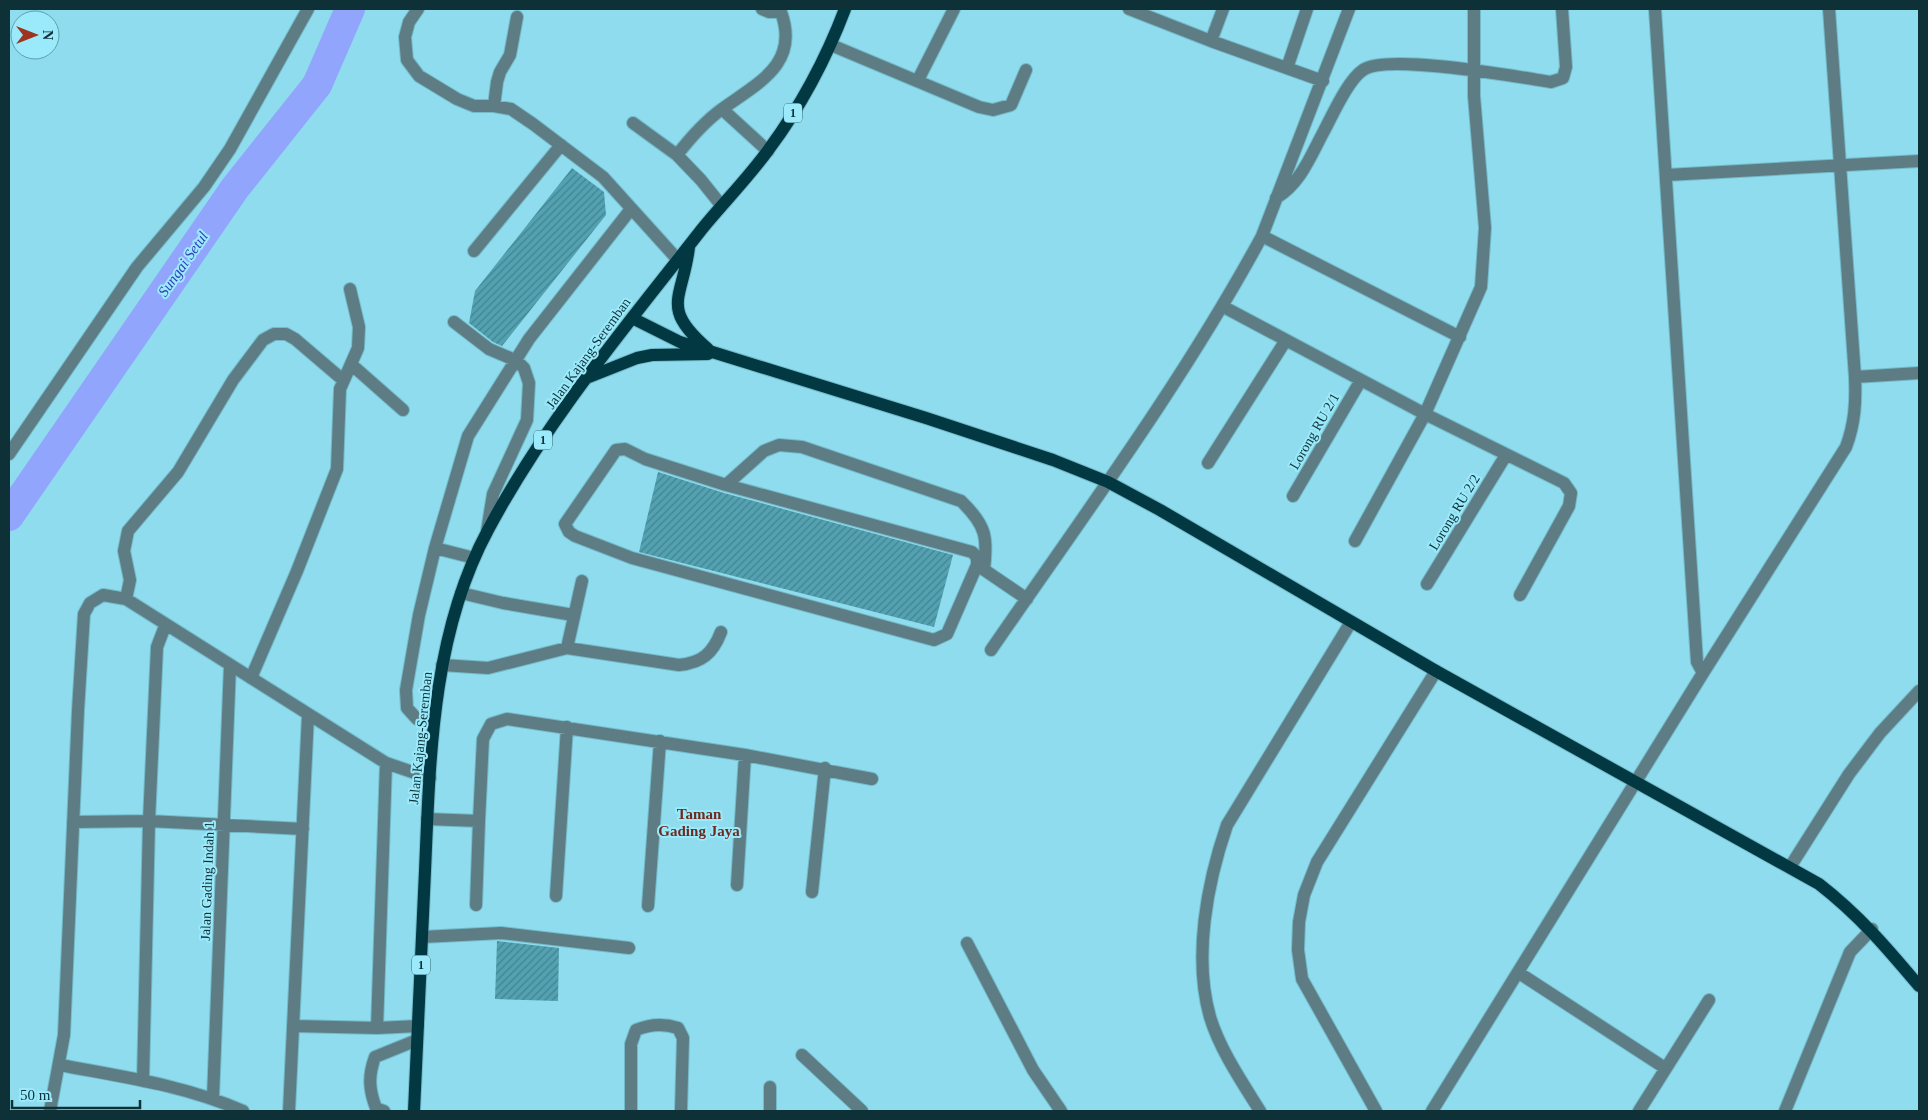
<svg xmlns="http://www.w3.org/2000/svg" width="1928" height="1120" viewBox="0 0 1928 1120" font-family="Georgia,serif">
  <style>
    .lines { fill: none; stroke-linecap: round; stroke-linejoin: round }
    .river { stroke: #91a5fc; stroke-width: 30 }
    .building { fill: url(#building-hatch) }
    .minor-casing { stroke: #74bac9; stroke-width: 14 }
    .major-casing { stroke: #74bac9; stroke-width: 14 }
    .minor { stroke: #5e7c83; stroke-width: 12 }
    .major { stroke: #013842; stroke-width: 12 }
    .labels { text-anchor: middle; stroke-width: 4; stroke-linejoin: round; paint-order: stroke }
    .shield { fill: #9beafb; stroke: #386872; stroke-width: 1 }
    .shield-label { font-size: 12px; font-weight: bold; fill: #0e3037 }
    .street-label { font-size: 14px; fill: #0e3037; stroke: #9beafb }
    .water-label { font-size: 15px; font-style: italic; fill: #353bb7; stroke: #9beafb }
    .neighbourhood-label { font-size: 15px; font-weight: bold; fill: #6e2a1c; stroke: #9beafb }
  </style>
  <defs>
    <pattern id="building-hatch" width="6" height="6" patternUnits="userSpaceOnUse" patternTransform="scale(1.25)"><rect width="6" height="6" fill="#53a1b1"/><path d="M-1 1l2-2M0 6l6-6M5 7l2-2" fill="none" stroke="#438491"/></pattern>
  </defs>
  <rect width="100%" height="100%" fill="#8edced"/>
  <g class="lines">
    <path class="river" d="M9 516 235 188 317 85 350 9"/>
  </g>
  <path class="building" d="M572 168 604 192 606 215 502 346 493 342 469 323 475 291Z
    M658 472 724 493 953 555 934 627 639 552Z
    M497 941 559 948 558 1001 495 999Z"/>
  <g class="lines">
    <g class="minor-casing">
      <path id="minor" d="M418 9 409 22 405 37 407 60 419 76 457 99 474 106H494L511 109 533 124 603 177 678 260
        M762 9 769 12H781
        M1129 9 1211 41 1323 81
        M1655 9 1697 662 1703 673
        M1211 41 1223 9
        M831 45 979 107 993 110 1011 105 1026 70
        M1287 68 1307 9
        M918 80 954 9
        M494 106 497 82 500 72 510 55 517 17
        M722 109 768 151
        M633 123 677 155 701 180 721 205
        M677 155C691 137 704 122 722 109 758 83 800 64 781 12
        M1667 175 1919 161
        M1276 198C1301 183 1311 155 1324 131 1333 114 1348 80 1363 70 1387 53 1518 77 1551 82L1563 78 1566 67 1562 9
        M1262 236 1460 337
        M474 251 561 145
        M1222 306 1425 414 1564 483 1571 493 1569 506 1520 595
        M454 322 489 349 517 361 524 368 529 383 527 420 493 494 487 531
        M352 365 403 410
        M1855 377 1919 373
        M625 449 645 459 726 485 972 552 977 557V565L947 634 934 640 632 558 575 536 569 532 565 524 616 450Z
        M9 454 137 267 204 187 230 149 308 9
        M1208 463 1286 340
        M726 485 764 451 779 445 802 447 961 501C986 525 988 537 984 570
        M1293 496 1361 380
        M1355 541 1425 414 1481 287 1485 228 1474 96V9
        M435 548 474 558
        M977 565 1027 599
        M1427 584 1506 455
        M461 593 503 603 573 615
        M126 599 130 580 124 551 128 531 178 472 233 380 263 340 274 334H286L295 339 343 380
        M567 648 582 581
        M991 650C1084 515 1184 380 1262 236L1349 9
        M442 665 488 668 567 648 679 665C702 663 713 653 721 632
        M251 678 297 571 337 469 340 389 358 348 359 327 350 289
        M434 721 417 719 407 708 406 690 419 615 435 548 468 436 529 339 631 209
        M427 819 479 821 483 739 491 724 507 719 745 755 872 779
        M73 822 149 821 303 829
        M1790 867 1849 774 1880 733 1919 691
        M737 885 745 755
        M812 892 825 768
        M556 896 567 727
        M476 905 479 821
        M648 906 660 741
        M422 937 501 933 629 948
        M967 943 1033 1070 1061 1111
        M1519 973 1665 1068
        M294 1026 377 1028 386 763
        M377 1028 418 1026
        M802 1055 862 1111
        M60 1065C123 1077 184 1085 243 1111
        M143 1081 149 821 157 647 165 626
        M213 1098 230 665
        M50 1111 64 1035 78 711 84 614 90 603 103 595 126 599 386 763 430 778
        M289 1111 308 715
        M384 1111 376 1108C369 1090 368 1076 375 1057L417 1040
        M631 1111V1044L636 1030C650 1024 663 1023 678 1028L683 1038 681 1111
        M770 1111V1087
        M1260 1111C1242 1082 1220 1050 1210 1017 1193 957 1207 883 1227 825L1351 622
        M1376 1111 1302 979 1298 950 1299 922 1304 895 1317 862 1436 671
        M1432 1111 1703 673 1846 447C1855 423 1856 402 1855 377L1829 9
        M1639 1111 1709 1000
        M1785 1111 1850 952 1872 929"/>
    </g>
    <g class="major-casing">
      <path id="major" d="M689 247C683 299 659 307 708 349
        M632 318 680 342 926 418 1053 460 1108 482 1160 510 1436 671 1819 884C1859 915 1887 948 1919 986
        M589 377 637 358 652 355 708 354
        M414 1111C418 1031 421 951 425 871 430 756 432 634 488 530 546 421 627 325 702 229 724 202 749 177 769 149 801 106 826 59 845 9"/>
    </g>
    <use href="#minor" class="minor"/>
    <use href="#major" class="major"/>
  </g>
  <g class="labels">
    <g class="shield">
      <rect x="784" y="103.5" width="18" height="19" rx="4"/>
      <rect x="534" y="430.5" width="18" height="19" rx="4"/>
      <rect x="412" y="955.5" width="18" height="19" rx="4"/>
    </g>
    <g class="shield-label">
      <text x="793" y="117">1</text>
      <text x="543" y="444">1</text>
      <text x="421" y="969">1</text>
    </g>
    <g class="street-label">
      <text transform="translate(588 353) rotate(-54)" y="5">Jalan Kajang-Seremban</text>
      <text transform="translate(1314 431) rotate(-60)" y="5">Lorong RU 2/1</text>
      <text transform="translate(1454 512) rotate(-59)" y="5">Lorong RU 2/2</text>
      <text transform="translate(420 738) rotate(-84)" y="5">Jalan Kajang-Seremban</text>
      <text transform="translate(207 881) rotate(-88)" y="5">Jalan Gading Indah 1</text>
    </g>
    <g class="water-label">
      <text transform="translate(183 264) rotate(-55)" y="5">Sungai Setul</text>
    </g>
    <g class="neighbourhood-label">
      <text x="699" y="819">Taman<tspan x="699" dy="17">Gading Jaya</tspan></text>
    </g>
  </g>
  <rect width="1928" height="1120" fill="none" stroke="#0e3037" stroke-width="20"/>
  <g transform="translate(35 35) rotate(90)"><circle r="24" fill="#9beafb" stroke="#63a0ad"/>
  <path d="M0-4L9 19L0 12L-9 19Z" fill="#9d341f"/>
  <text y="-8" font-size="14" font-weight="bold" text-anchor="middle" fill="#0e3037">N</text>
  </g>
  <path d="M12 1100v8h128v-8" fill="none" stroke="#0e3037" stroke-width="2.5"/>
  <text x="20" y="1100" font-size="15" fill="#0e3037" stroke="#9beafb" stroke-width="4" paint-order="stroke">50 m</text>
</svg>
